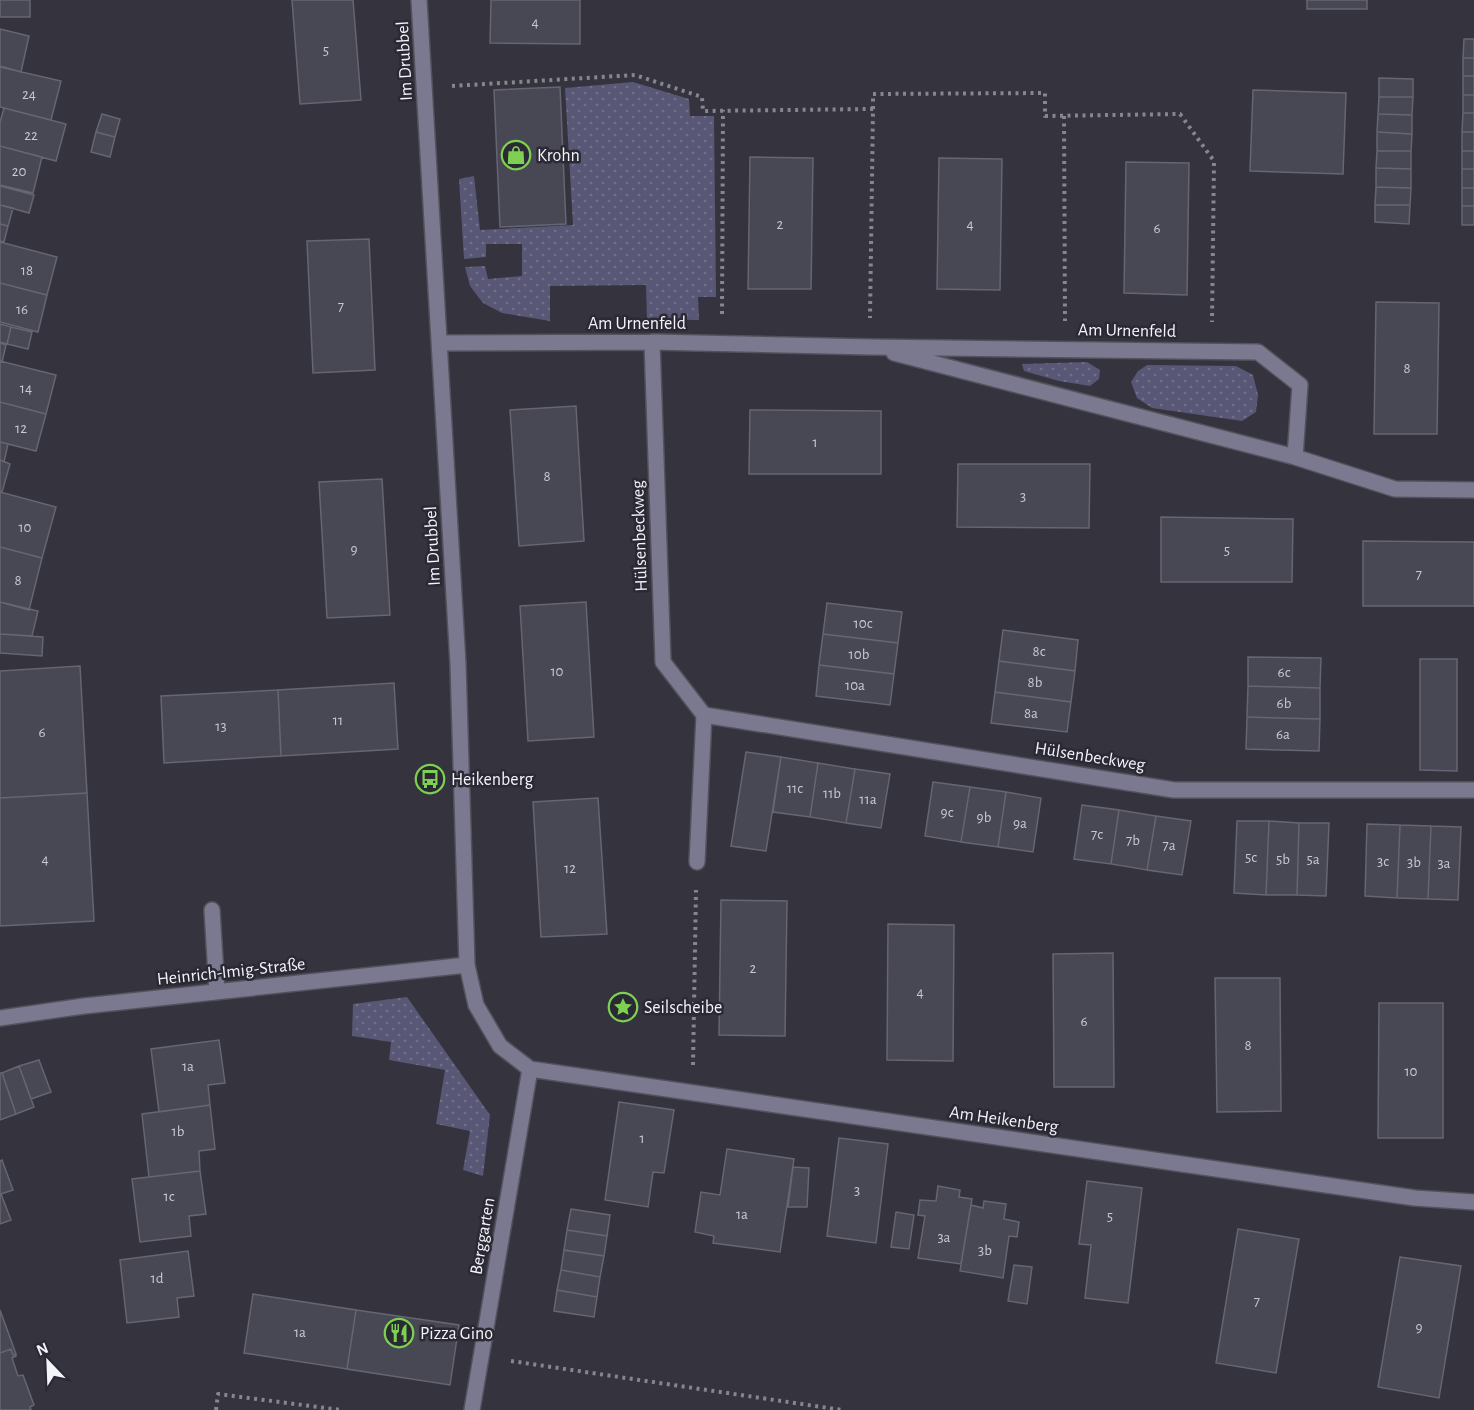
<svg xmlns="http://www.w3.org/2000/svg" width="1474" height="1410" viewBox="0 0 1474 1410" font-family="'Alegreya Sans',sans-serif">
  <style>
    .green { fill: url(#green-dots) }
    .building { fill: #484854; stroke: #666572; stroke-width: 1.5 }
    .lines { fill: none; stroke-linecap: round; stroke-linejoin: round }
    .minor-casing { stroke: #53525c; stroke-width: 18 }
    .path { stroke: #86868f; stroke-width: 4; stroke-dasharray: 3 4.5; stroke-linecap: butt }
    .minor { stroke: #7a798f; stroke-width: 15 }
    .labels { text-anchor: middle; stroke-width: 5; stroke-linejoin: round; paint-order: stroke }
    .number-label { font-size: 15px; fill: #c8c8d0 }
    .street-label { font-size: 18px; fill: #f3f3fa; stroke: #2a2934 }
    .poi-label { font-size: 18px; fill: #f3f3fa; stroke: #2a2934; text-anchor: start }
  </style>
  <defs>
    <pattern id="green-dots" width="8" height="8" patternUnits="userSpaceOnUse" patternTransform="scale(1.5)"><rect width="8" height="8" fill="#595776"/><path d="M2 2h.1M6 6h.1" fill="none" stroke="#71708a" stroke-width="1.8" stroke-linecap="round"/></pattern>
  </defs>
  <rect width="100%" height="100%" fill="#34333e"/>
  <path class="green" d="M633 82 689 99 690 116H714L716 297H698L699 320 647 319 646 285 550 286V321L502 313 483 303 470 286 465 267 485 266 488 279 522 276V244H486V257L464 259 459 179 474 176 480 230 573 225 565 88Z
    M1087 362 1100 370 1099 379 1090 386 1059 381 1024 371 1022 364Z
    M1147 365 1236 366 1253 375 1258 395 1256 412 1242 421 1152 408 1137 398 1131 382 1138 371Z
    M407 997 490 1115 483 1176 463 1170 470 1131 436 1124 445 1070 389 1060 391 1042 352 1036 353 1004Z"/>
  <path class="building" d="M0 0H30V17H0Z
    M292 0H353L361 100 300 104Z
    M491 0H580V44L490 43Z
    M1307 0H1367V9H1307Z
    M0 29 29 36 21 72 0 66Z
    M1464 39H1474V58H1463Z
    M1463 58H1474V76H1463Z
    M0 67 61 81 51 120 0 107Z
    M1463 76H1474V95H1463Z
    M1379 78 1413 79V97H1379Z
    M560 87 566 224 500 227 494 90Z
    M1253 90 1346 93 1343 174 1250 171Z
    M1463 95H1474V113H1463Z
    M1379 97H1413L1412 115 1378 114Z
    M4 108 66 124 56 161 0 146V122Z
    M1463 113H1474V132H1462Z
    M102 114 120 119 115 137 96 132Z
    M1378 114 1412 115V134L1377 132Z
    M96 132 115 137 110 157 91 152Z
    M1377 132 1412 134 1411 151H1377Z
    M1462 132H1474V151H1462Z
    M0 146 42 157 33 193 0 185Z
    M1377 151H1411V169L1376 168Z
    M1462 151H1474V169H1462Z
    M750 157 813 158 811 289H748Z
    M939 158 1002 159 1000 290 937 289Z
    M1126 162 1189 163 1187 295 1124 293Z
    M1376 168 1411 169V188L1376 187Z
    M1462 169H1474V188H1462Z
    M0 186 34 195 29 213 0 205Z
    M1376 187 1411 188 1410 205H1375Z
    M1462 188H1474V206H1462Z
    M0 205 13 208 8 226 0 224Z
    M1375 205H1410L1409 224 1375 222Z
    M1462 206H1474V225H1462Z
    M0 224 8 226 4 242 0 241Z
    M369 239 375 370 313 373 307 241Z
    M0 242 57 257 47 295 0 283Z
    M0 283 47 295 38 332 0 322Z
    M1376 302 1439 303 1437 434H1374Z
    M0 324 11 327 7 344 0 342Z
    M11 327 32 332 28 349 7 344Z
    M0 343 6 345 2 362 0 361Z
    M0 361 56 375 46 414 0 402Z
    M0 402 46 414 36 451 0 442Z
    M576 406 584 541 519 546 510 410Z
    M750 410 881 411V474H749Z
    M0 442 8 444 4 462 0 460Z
    M0 460 10 464 2 492H0Z
    M958 464H1090L1089 528 957 527Z
    M382 479 390 615 327 618 319 482Z
    M0 492 56 507 42 558 0 547Z
    M1161 517 1293 519 1292 582H1161Z
    M1363 541 1474 542V606H1363Z
    M0 547 42 558 29 610 0 602Z
    M0 602 38 611 32 636 0 634Z
    M586 602 594 737 528 741 520 606Z
    M827 603 902 612 898 643 823 634Z
    M1003 630 1078 640 1075 671 999 661Z
    M0 634 43 637 42 656 0 653Z
    M823 634 898 643 894 674 819 665Z
    M1248 657 1321 658 1320 688 1248 686Z
    M1420 659H1457V771L1420 770Z
    M999 661 1075 671 1071 702 995 692Z
    M819 665 894 674 890 705 816 696Z
    M80 666 87 793 0 798V671Z
    M394 683 398 749 281 756 278 690Z
    M1248 686 1320 688V719L1247 717Z
    M278 690 281 756 164 763 161 696Z
    M995 692 1071 702 1067 732 991 723Z
    M1247 717 1320 719 1319 751 1246 749Z
    M746 752 781 757 766 851 731 846Z
    M781 757 818 763 810 817 773 812Z
    M818 763 855 769 846 823 810 817Z
    M855 769 890 774 881 828 846 823Z
    M933 782 970 787 961 842 925 836Z
    M970 787 1006 792 998 847 961 842Z
    M1006 792 1041 798 1033 852 998 847Z
    M87 793 94 921 0 926V798Z
    M598 798 607 934 541 937 533 802Z
    M1082 805 1119 810 1111 864 1074 859Z
    M1119 810 1156 816 1147 870 1111 864Z
    M1156 816 1191 821 1182 875 1147 870Z
    M1237 821H1269L1266 895 1234 893Z
    M1269 821 1299 823 1297 895H1266Z
    M1299 823H1329L1326 896 1297 895Z
    M1367 824 1400 825 1397 898 1365 896Z
    M1400 825 1431 826 1428 899 1397 898Z
    M1431 826 1461 827 1458 900 1428 899Z
    M721 900 787 901 785 1036 719 1035Z
    M888 924 954 925 953 1061 887 1060Z
    M1113 953 1114 1087H1054L1053 954Z
    M1215 978H1280L1281 1111 1217 1112Z
    M1379 1003H1443V1138H1378Z
    M219 1040 225 1083 208 1085 210 1105 159 1112 151 1049Z
    M39 1060 51 1092 31 1099 19 1066Z
    M19 1066 34 1107 16 1114 2 1073Z
    M0 1073H2L16 1114 0 1120Z
    M619 1102 674 1110 664 1173 653 1172 648 1207 605 1200Z
    M210 1105 215 1149 199 1151 200 1171 149 1177 142 1114Z
    M839 1138 888 1144 876 1243 827 1236Z
    M727 1149 794 1159 780 1252 713 1243 714 1236 695 1232 701 1192 720 1195Z
    M2 1160 13 1190 1 1194 11 1220 0 1224V1161Z
    M793 1167 809 1168 807 1207H788Z
    M200 1171 206 1214 189 1216 191 1236 140 1242 132 1179Z
    M1087 1181 1142 1188 1128 1303 1085 1298 1091 1245 1079 1244Z
    M938 1186 960 1190 959 1197 972 1199 961 1264 918 1258 925 1216 918 1215 920 1200 936 1201Z
    M984 1201 1006 1204 1004 1219 1019 1222 1017 1237 1009 1236 1003 1278 960 1271 971 1205 983 1208Z
    M571 1209 610 1215 607 1236 567 1230Z
    M896 1212 914 1215 909 1249 891 1247Z
    M1238 1229 1299 1239 1276 1373 1216 1363Z
    M567 1230 607 1236 604 1256 564 1250Z
    M564 1250 604 1256 600 1277 561 1270Z
    M188 1251 194 1296 177 1298 179 1317 127 1323 120 1260Z
    M1400 1257 1461 1266 1439 1398 1378 1387Z
    M1014 1265 1032 1267 1027 1304 1008 1301Z
    M561 1270 600 1277 597 1297 557 1290Z
    M557 1290 597 1297 594 1317 554 1311Z
    M253 1294 356 1310 347 1369 244 1353Z
    M0 1310 16 1354 13 1355 11 1349 0 1353Z
    M356 1310 459 1325 450 1385 347 1369Z
    M11 1349 13 1355 16 1354V1356L12 1358 18 1376 23 1375 34 1405 30 1407 31 1410H0V1353Z"/>
  <g class="lines">
    <g class="minor-casing">
      <path id="minor" d="M419 0 458 664 467 965 476 1005 500 1046 530 1069 1415 1198 1474 1202
        M652 342 663 662 704 715 1174 790H1474
        M440 343 652 342 870 347 1258 352 1300 385 1295 457 1395 489 1474 490
        M894 353 1295 457
        M697 862 704 715
        M212 910 217 992
        M0 1018 84 1006 467 965
        M472 1410 530 1069"/>
    </g>
    <path class="path" d="M452 86 635 75 702 97 703 111 873 109 870 318
      M873 109V94L1045 93V116L1180 114 1214 161 1212 322
      M1064 116 1065 321
      M722 314 723 110
      M693 1065 696 890
      M511 1361 842 1410
      M216 1410 218 1394 341 1410"/>
    <use href="#minor" class="minor"/>
  </g>
  <defs>
    <g id="shop-ring" transform="scale(1.5)"><circle r="9.5" fill="#2a2934" stroke="#7ed053" stroke-width="1.5"/><path d="M-5-2.5h2.3a2.7 3.5 0 0 1 5.4 0H5L5.5 6h-11ZM-1.5-2.5h3a1.5 2.3 0 0 0-3 0Z" fill="#7ed053"/></g>
    <g id="bus-ring" transform="scale(1.5)"><circle r="9.5" fill="#2a2934" stroke="#7ed053" stroke-width="1.5"/><path d="M-5-6H5V4H4V6H2V4H-2V6H-4V4H-5ZM-3.5-4V0h7V-4ZM-3.5 1.2v1.5H-2V1.2ZM2 1.2v1.5H3.5V1.2Z" fill="#7ed053"/></g>
    <g id="sight-ring" transform="scale(1.5)"><circle r="9.5" fill="#2a2934" stroke="#7ed053" stroke-width="1.5"/><path d="M0-6L1.8-2.2L6-1.7L2.9 1.2L3.7 5.4L0 3.3L-3.7 5.4L-2.9 1.2L-6-1.7L-1.8-2.2Z" fill="#7ed053"/></g>
    <g id="restaurant-ring" transform="scale(1.5)"><circle r="9.5" fill="#2a2934" stroke="#7ed053" stroke-width="1.5"/><path d="M-5-6h1v4h1v-4h1v4h1v-4h1v5L-1.5 .5V6h-2V.5L-5-1ZM5-6V6H3V1.5H1.5Q1.5-4 5-6Z" fill="#7ed053"/></g>
  </defs>
  <g fill-rule="evenodd">
    <use href="#shop-ring" x="516" y="155"/>
    <use href="#bus-ring" x="430" y="779"/>
    <use href="#sight-ring" x="623" y="1007"/>
    <use href="#restaurant-ring" x="399" y="1333"/>
  </g>
  <g class="labels">
    <g class="number-label">
      <text x="535" y="27">4</text>
      <text x="326" y="55">5</text>
      <text x="29" y="99">24</text>
      <text x="31" y="140">22</text>
      <text x="19" y="176">20</text>
      <text x="780" y="229">2</text>
      <text x="970" y="229">4</text>
      <text x="1157" y="233">6</text>
      <text x="27" y="275">18</text>
      <text x="341" y="311">7</text>
      <text x="22" y="314">16</text>
      <text x="1407" y="373">8</text>
      <text x="26" y="393">14</text>
      <text x="21" y="433">12</text>
      <text x="815" y="447">1</text>
      <text x="547" y="481">8</text>
      <text x="1023" y="501">3</text>
      <text x="25" y="532">10</text>
      <text x="354" y="554">9</text>
      <text x="1227" y="555">5</text>
      <text x="1419" y="579">7</text>
      <text x="18" y="585">8</text>
      <text x="863" y="628">10c</text>
      <text x="1039" y="656">8c</text>
      <text x="859" y="659">10b</text>
      <text x="557" y="676">10</text>
      <text x="1284" y="677">6c</text>
      <text x="1035" y="687">8b</text>
      <text x="855" y="690">10a</text>
      <text x="1284" y="708">6b</text>
      <text x="1031" y="718">8a</text>
      <text x="338" y="725">11</text>
      <text x="221" y="731">13</text>
      <text x="42" y="737">6</text>
      <text x="1283" y="739">6a</text>
      <text x="795" y="793">11c</text>
      <text x="832" y="798">11b</text>
      <text x="868" y="804">11a</text>
      <text x="947" y="817">9c</text>
      <text x="984" y="822">9b</text>
      <text x="1020" y="828">9a</text>
      <text x="1097" y="839">7c</text>
      <text x="1133" y="845">7b</text>
      <text x="1169" y="850">7a</text>
      <text x="1251" y="862">5c</text>
      <text x="45" y="864">4</text>
      <text x="1283" y="864">5b</text>
      <text x="1313" y="864">5a</text>
      <text x="1383" y="866">3c</text>
      <text x="1414" y="867">3b</text>
      <text x="1444" y="868">3a</text>
      <text x="570" y="873">12</text>
      <text x="753" y="973">2</text>
      <text x="920" y="997">4</text>
      <text x="1084" y="1026">6</text>
      <text x="1248" y="1050">8</text>
      <text x="188" y="1071">1a</text>
      <text x="1411" y="1076">10</text>
      <text x="178" y="1136">1b</text>
      <text x="642" y="1143">1</text>
      <text x="857" y="1195">3</text>
      <text x="169" y="1201">1c</text>
      <text x="742" y="1219">1a</text>
      <text x="1110" y="1221">5</text>
      <text x="944" y="1242">3a</text>
      <text x="985" y="1255">3b</text>
      <text x="157" y="1283">1d</text>
      <text x="1257" y="1306">7</text>
      <text x="1419" y="1332">9</text>
      <text x="300" y="1337">1a</text>
    </g>
    <g class="street-label">
      <text transform="translate(404 61) rotate(-93)" y="6">Im Drubbel</text>
      <text x="637" y="329">Am Urnenfeld</text>
      <text transform="translate(1127 330) rotate(1)" y="6">Am Urnenfeld</text>
      <text transform="translate(639 536) rotate(-92)" y="6">Hülsenbeckweg</text>
      <text transform="translate(432 546) rotate(-93)" y="6">Im Drubbel</text>
      <text transform="translate(1090 756) rotate(9)" y="6">Hülsenbeckweg</text>
      <text transform="translate(231 971) rotate(-6)" y="6">Heinrich-Imig-Straße</text>
      <text transform="translate(1004 1119) rotate(8)" y="6">Am Heikenberg</text>
      <text transform="translate(482 1236) rotate(-80)" y="6">Berggarten</text>
    </g>
    <g class="poi-label">
      <text x="537" y="161">Krohn</text>
      <text x="451" y="785">Heikenberg</text>
      <text x="644" y="1013">Seilscheibe</text>
      <text x="420" y="1339">Pizza Gino</text>
    </g>
  </g>
  <g transform="translate(48 1362) rotate(337)" stroke="#2a2934" stroke-width="4.5" paint-order="stroke">
  <path d="M0-4.5L10 22L0 15L-10 22Z" fill="#f3f3fa"/>
  <text y="-9" font-size="16" font-weight="bold" text-anchor="middle" fill="#f3f3fa">N</text>
  </g>
</svg>
